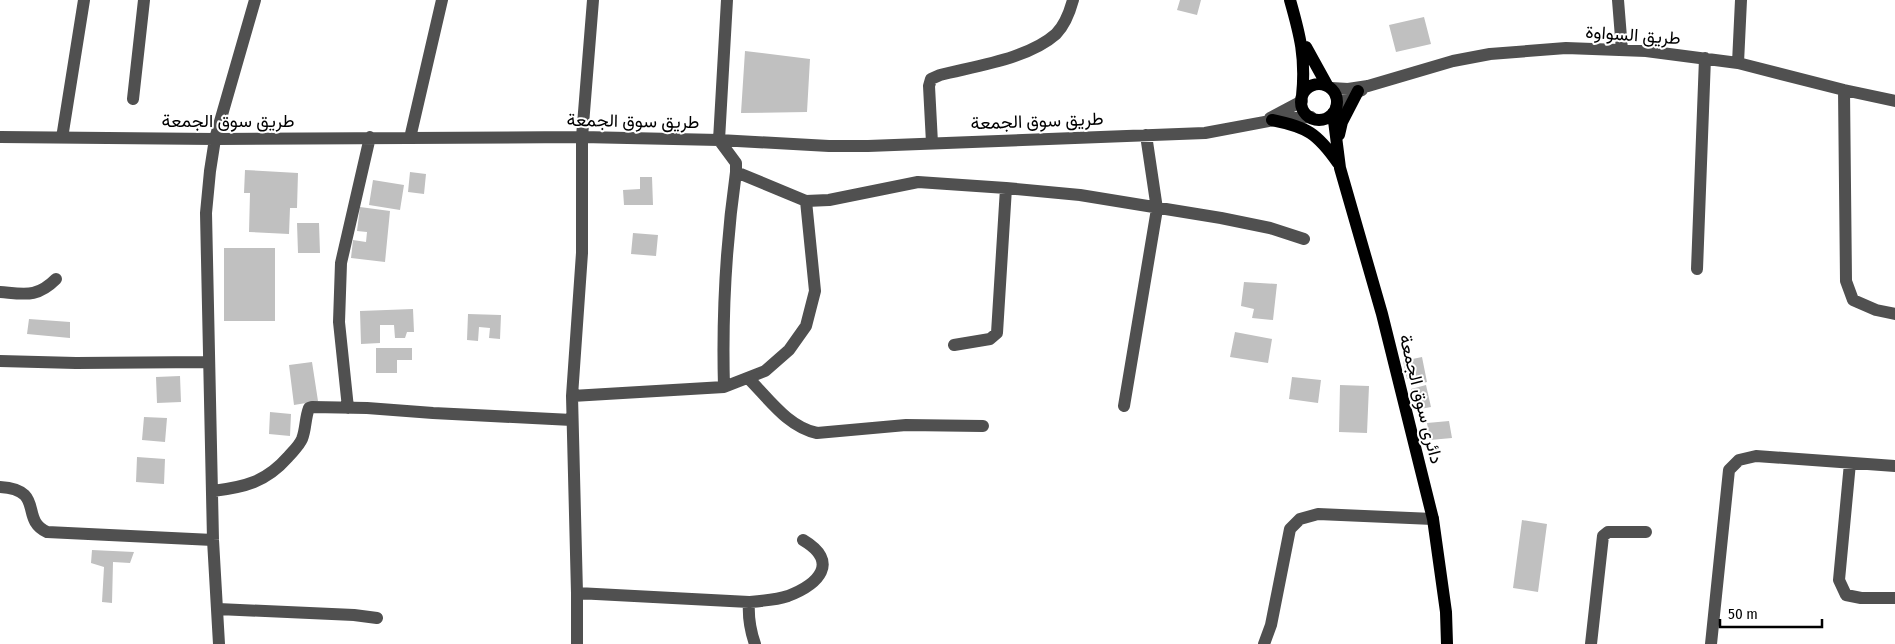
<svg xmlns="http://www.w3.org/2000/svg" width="1895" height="644" viewBox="0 0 1895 644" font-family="'Fira Sans Condensed',Vazirmatn,sans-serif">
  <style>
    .building { fill: #c0c0c0 }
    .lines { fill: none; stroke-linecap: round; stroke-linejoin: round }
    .minor { stroke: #505050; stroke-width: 12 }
    .major { stroke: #000; stroke-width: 12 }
    .labels { text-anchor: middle; stroke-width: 4; stroke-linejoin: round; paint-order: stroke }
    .street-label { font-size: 18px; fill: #000; stroke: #fff }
  </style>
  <rect width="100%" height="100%" fill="#fff"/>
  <path class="building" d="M1180 0H1201L1197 15 1177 10Z
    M1424 17 1431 44 1396 52 1389 25Z
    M745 51 810 59 807 112 741 113Z
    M245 170 298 173 297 208H290L289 234 249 232 250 193H244Z
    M410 172 426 174 424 194 408 192Z
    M640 177H652L653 205H624L623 190 640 189Z
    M373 180 404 185 400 210 369 205Z
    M360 207 390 211 385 262 351 258 353 240 366 242 367 232 357 231Z
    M297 223H319L320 253H298Z
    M633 233 658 235 656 256 631 254Z
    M224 248H275V321H224Z
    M1244 282 1277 284 1273 320 1252 318 1254 309 1241 306Z
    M413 309 414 332H407L405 338H395L394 325H380V343L361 344 360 311Z
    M468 314 501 315 500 339 489 338 490 328 479 327 478 341 467 340Z
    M29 319 70 322V338L27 334Z
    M1235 332 1272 339 1268 363 1230 357Z
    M376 348H412V360H397V373H376Z
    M1422 357 1427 382 1418 384 1417 378 1407 379 1403 361Z
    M312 362 318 401 294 405 289 365Z
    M180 376 181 402 157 403 156 377Z
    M1292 377 1321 380 1318 403 1289 399Z
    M1340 385 1369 386 1367 433 1339 432Z
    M1426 385 1431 407 1415 410 1411 389Z
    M270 412 291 414 290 436 269 434Z
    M144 417 167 418 165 442 142 440Z
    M1449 421 1452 438 1430 440 1427 423Z
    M137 457 165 459 164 484 136 482Z
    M1522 520 1547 524 1538 592 1513 588Z
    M92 550 134 552 130 563 113 562 112 603 102 602 104 567 91 563Z"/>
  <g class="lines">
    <path class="minor" d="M727 0 719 140 736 163V172L806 201
      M1618 0 1622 50
      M1738 63 1741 0
      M1331 88 1348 89 1368 86 1453 61 1490 54 1566 48 1646 51 1738 63 1844 90 1895 101
      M1844 90 1846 281 1853 300 1876 310 1895 314
      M133 99 144 0
      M1336 108 1351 95 1362 90
      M1270 118 1302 101
      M0 137 215 139 582 137 719 140 829 146H868L1205 133 1280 119 1311 117
      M62 138 84 0
      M410 138 442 0
      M932 143 929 86 931 79 940 75C975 66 1028 59 1056 34 1064 26 1070 11 1073 0
      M1697 269 1705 58
      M0 292C25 294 37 298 56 279
      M954 345 990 339 997 333 1006 188
      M0 361 76 363 208 362
      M749 379C769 399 788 427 817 433L906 425 983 426
      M724 387C722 316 726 243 736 172
      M572 396 724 387 765 371 789 350 806 326 815 291 806 201 829 200 918 182 1006 188 1080 195 1221 218 1270 228 1304 239
      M1124 406 1157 209 1146 135
      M348 408 339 322 341 263 370 137
      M1850 463 1839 580 1846 595 1861 598H1895
      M0 487C46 490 19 519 47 532L213 540
      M213 491C245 487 266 482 288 457 293 451 299 446 302 439 306 429 305 418 309 408L312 407 367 408 433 413 572 420
      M577 593 749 602C748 617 750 630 755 644
      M749 602C762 601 776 600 788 596 819 584 840 562 803 540
      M218 609 354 615 377 618
      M219 644 213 540 206 213 210 171 215 139 255 0
      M577 644V593L572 396 582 253V137L593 0
      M1264 644 1271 625 1290 529 1300 519 1318 514 1433 519
      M1591 644 1603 536 1608 532H1646
      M1711 644 1729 470 1739 460 1756 456 1895 466"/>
    <path class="major" d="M1290 0C1300 35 1306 58 1302 96
      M1306 47 1327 85
      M1301 102a18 18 0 1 1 36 0a18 18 0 1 1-36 0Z
      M1333 113 1340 168 1382 314 1433 519 1446 612 1447 644
      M1272 120C1307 127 1317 133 1338 163
      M1339 135 1342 122 1358 91"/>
  </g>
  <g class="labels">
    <g class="street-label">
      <text transform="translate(1633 35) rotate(4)" y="6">طريق السواوة</text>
      <text x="228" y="127">طريق سوق الجمعة</text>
      <text transform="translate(633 121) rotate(1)" y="6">طريق سوق الجمعة</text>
      <text transform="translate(1037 121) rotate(-2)" y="6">طريق سوق الجمعة</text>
      <text transform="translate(1421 399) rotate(76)" y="6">دائرى سوق الجمعة</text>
    </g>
  </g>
  <path d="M1720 619v8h102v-8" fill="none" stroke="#000000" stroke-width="2.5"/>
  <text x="1728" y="619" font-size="15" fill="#000000" stroke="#ffffff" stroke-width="4" paint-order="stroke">50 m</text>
</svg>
